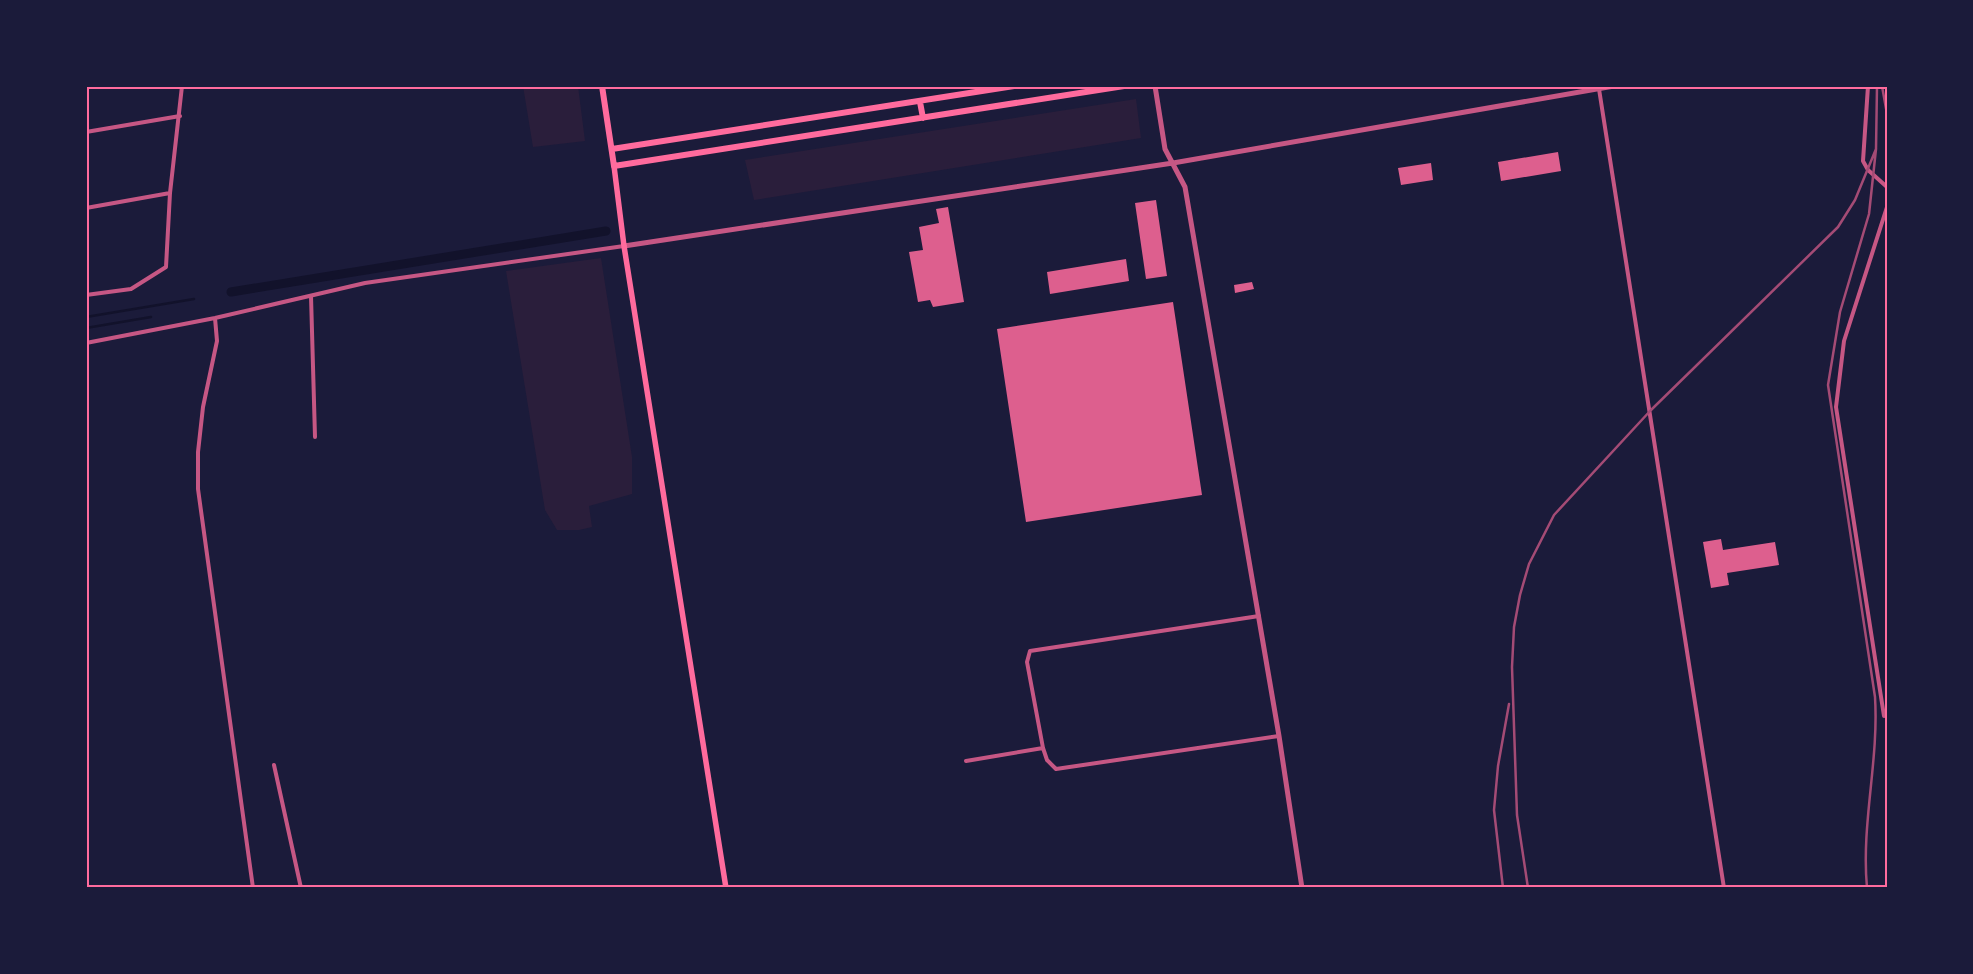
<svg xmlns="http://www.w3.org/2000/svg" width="1973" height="974" viewBox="0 0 1973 974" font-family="Overpass,sans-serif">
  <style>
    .green { fill: #2a1e3b }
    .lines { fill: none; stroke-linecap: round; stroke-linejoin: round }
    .stream { stroke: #12122b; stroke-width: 2.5 }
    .canal { stroke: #12122b; stroke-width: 9 }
    .building { fill: #dd5f8e }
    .minor { stroke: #c65784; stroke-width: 4 }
    .tertiary { stroke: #c65784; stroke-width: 5 }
    .secondary { stroke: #ff6b9d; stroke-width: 5.5 }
    .primary { stroke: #ff6b9d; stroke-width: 6 }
    .rail { stroke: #a44b75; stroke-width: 2.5 }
    .neatline { fill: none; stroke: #ff6b9d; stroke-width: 2 }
  </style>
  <rect width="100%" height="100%" fill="#1b1b3a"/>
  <path class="green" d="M523 86H578L585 141 533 147Z
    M1136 99 1141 138 754 200 745 160Z
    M601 258 632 457V494L589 506 592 527 579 530H557L545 510 506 271Z"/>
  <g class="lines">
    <path class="stream" d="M86 317 194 299
      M86 328 151 317"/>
    <path class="canal" d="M231 292 606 231"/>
  </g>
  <path class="building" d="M1558 152 1561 171 1501 181 1498 162Z
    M1431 163 1433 180 1401 185 1398 168Z
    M1156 200 1167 276 1146 279 1135 203Z
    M948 207 964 302 933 307 930 300 918 302 909 252 923 250 919 227 939 223 936 209Z
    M1126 259 1129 281 1050 294 1047 272Z
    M1252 282 1254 289 1235 293 1234 285Z
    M1173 302 1202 495 1026 522 997 329Z
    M1721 539 1723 550 1775 542 1779 565 1727 573 1729 585 1711 588 1703 542Z"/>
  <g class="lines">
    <path class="minor" d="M1868 86 1863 161 1868 170 1887 187
      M1599 89 1724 888
      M86 132 180 116
      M86 208 170 193
      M86 295 131 289 166 267 170 193 182 86
      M311 296 315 437
      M215 318 217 341 203 407 198 452V489L253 888
      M86 343 215 318 365 283 624 246
      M1259 616 1030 651 1027 662 1043 748 1047 760 1056 769 1279 736
      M1884 716 1836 407 1844 341 1887 207
      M966 761 1043 748
      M274 765 301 888"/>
    <path class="tertiary" d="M1155 86 1165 149 1185 187 1279 736 1302 888
      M624 246 1173 163 1614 86"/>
    <path class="secondary" d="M614 166 624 246 726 888"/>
    <path class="primary" d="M602 86 614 166 1124 86
      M920 102 923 118
      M612 149 1014 86"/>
    <path class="rail" d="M1882 86 1887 114
      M1503 888 1494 810 1498 766 1509 704
      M1528 888 1517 815 1512 667 1514 627 1520 595 1529 564 1554 515 1651 410 1838 227 1855 200 1876 149
      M1867 888C1861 824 1879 761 1875 697L1828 385 1840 312 1869 214 1876 149 1877 86"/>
  </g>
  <rect width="1973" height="974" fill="none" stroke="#1b1b3a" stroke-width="175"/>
  <rect x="88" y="88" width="1798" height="798" class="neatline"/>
</svg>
